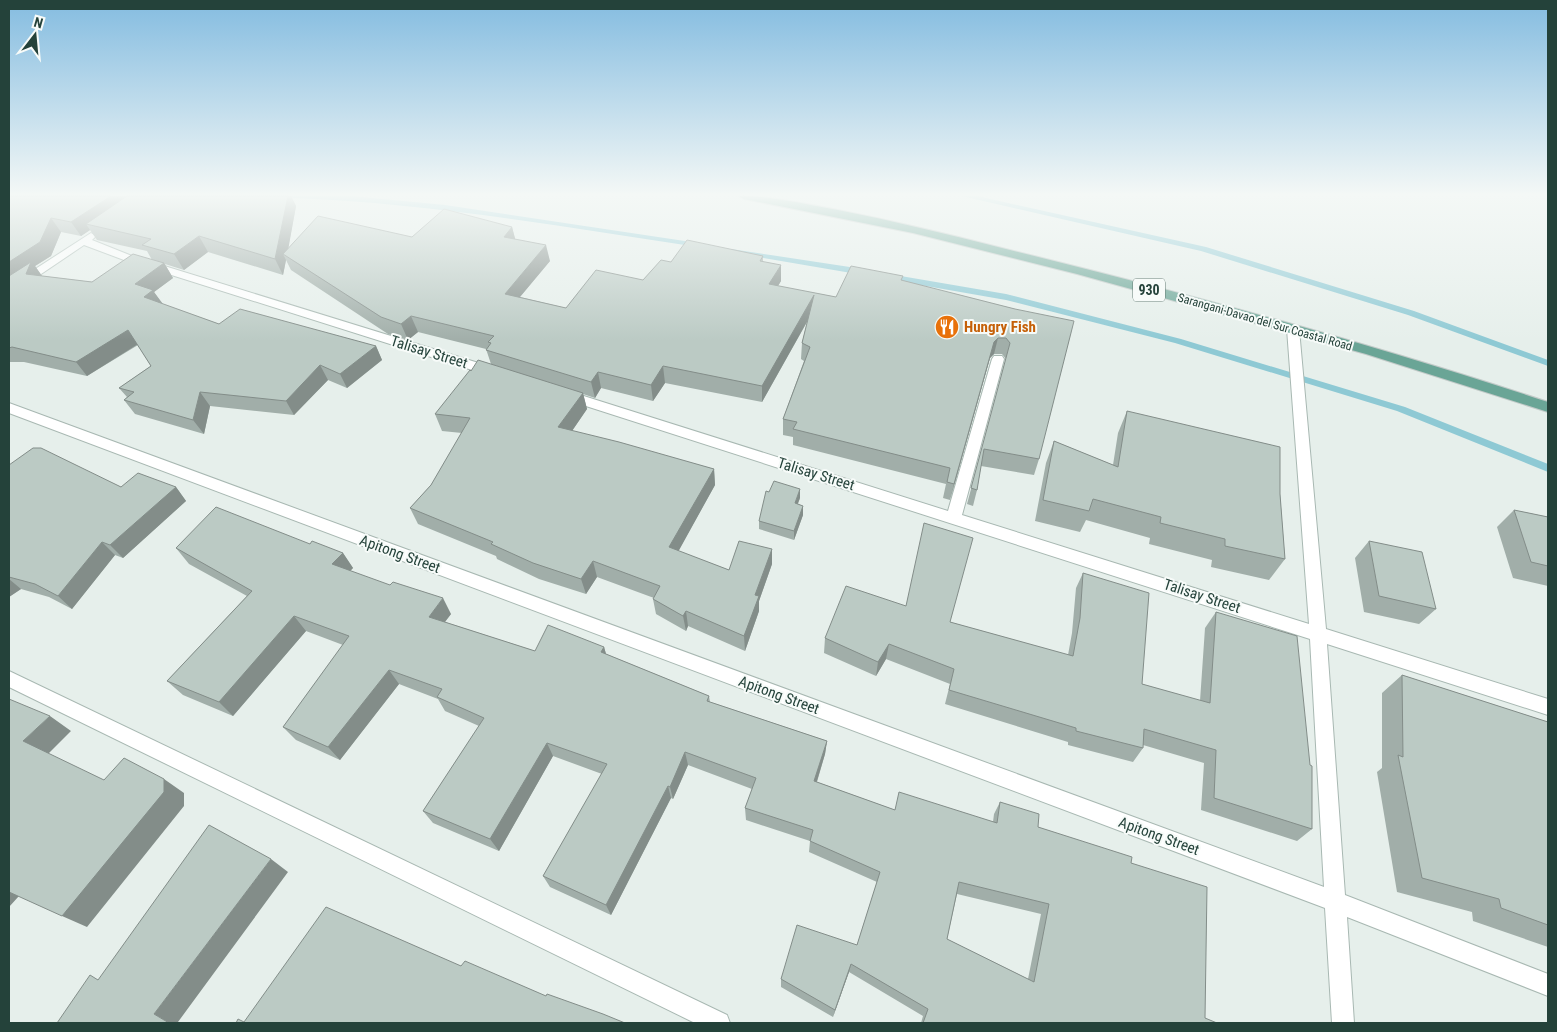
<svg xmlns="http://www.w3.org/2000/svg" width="1557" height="1032" viewBox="0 0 1557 1032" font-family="'Roboto Condensed',sans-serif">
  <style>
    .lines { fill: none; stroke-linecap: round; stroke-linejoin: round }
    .stream { fill: #8ec9d4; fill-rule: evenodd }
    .minor-casing { stroke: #a8b8b2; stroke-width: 2 }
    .major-casing { stroke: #c2cac8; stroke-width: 2 }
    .minor { fill: #fff; fill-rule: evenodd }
    .major { fill: #6aa596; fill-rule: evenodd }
    .wall { fill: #a1aea9; fill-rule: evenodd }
    .shaded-wall { fill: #838d89 }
    .building { fill: #bbcac4; stroke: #838d89; fill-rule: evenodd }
    .labels { text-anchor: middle; stroke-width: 4; stroke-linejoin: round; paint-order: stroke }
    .far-street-label { font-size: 12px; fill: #24423a; stroke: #f7fbf9 }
    .shield { fill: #f7fbf9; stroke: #637a73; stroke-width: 1 }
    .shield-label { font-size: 14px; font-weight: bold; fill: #24423a }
    .food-label { font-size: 15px; font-weight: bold; fill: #c56008; stroke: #f7fbf9; text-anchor: start }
    .street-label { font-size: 15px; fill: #24423a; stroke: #f7fbf9 }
  </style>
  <rect width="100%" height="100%" fill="#e6efeb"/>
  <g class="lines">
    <path class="stream" d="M289 196H351L445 205 698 243 702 245 698 247C563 227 430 203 293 198Z
      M962 196H977L1206 247 1414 311 1548 360V366L1408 315 1201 251Z
      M731 249 863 269 867 272 863 275 734 253H731Z
      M889 274 1006 294 1181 339 1405 407 1548 464V472L1397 411 1175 343 1006 300 886 279 885 277Z"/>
    <g class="minor-casing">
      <path id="minor" d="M91 233 96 236 92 240 132 256 498 369 499 372 493 376 488 375 124 260 84 245 13 293 9 294V286Z
        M1293 325 1299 329 1326 629 1548 699V715L1327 644 1345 895 1548 974V996L1347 917 1354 1023H1332L1325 908 9 413V403L1324 887 1310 639 561 398 559 395 561 392H571L948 511 992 359 994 356H1002L1004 359 962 515 1309 624 1287 329Z
        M9 671 727 1015 730 1023H695L9 687Z"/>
    </g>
    <g class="major-casing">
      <path id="major" d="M739 196C773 196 805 204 838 210 893 221 948 234 1002 248 1186 293 1369 343 1548 402V412L1366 354 1077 274 913 233 744 199Z"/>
    </g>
    <use href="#minor" class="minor"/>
    <use href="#major" class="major"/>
  </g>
  <path class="wall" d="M9 196H291L296 206 288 248 412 237 512 227 515 239 550 261 520 297 566 308 643 280 671 262 763 256V261L781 281 778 286 836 297 902 281 1015 309 1039 459 1034 475 981 466 977 490 973 506 967 504 1006 359 1002 354H994L990 358 950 500 943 498 946 484 793 445V437L783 435V419L804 361 801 359 802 343 807 322 762 402 665 383 653 401 601 388 595 398 583 394 587 409 572 431 714 469 715 485 678 551 729 570 772 549V564L759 601V611L745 651 688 626 686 631 656 614 653 599 654 598 597 577 586 594 539 579 497 559 496 556 418 524 410 508 431 485 462 433 442 431 435 414 471 371 491 364 486 349 418 332 408 340 388 334 291 270 286 260 283 275 208 252 184 270 165 264 173 278 154 292 162 304 219 324 376 346 382 360 347 388 328 380 294 415 210 406 204 434 135 414 124 400 127 397 119 388 151 366 138 345 87 376 24 362H9ZM90 230 97 240 147 251 152 260 92 282 42 276 35 266 51 256 61 232 81 236Z
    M1127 411 1280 494 1285 559 1269 580 1211 567 1212 560 1149 544 1150 538 1086 520 1080 532 1035 521 1046 463 1054 441 1113 465 1118 433Z
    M9 465 121 487H176L186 501 123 558 115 555 72 609 49 597 21 589 9 597Z
    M800 498 798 504 803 506V515L794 540 759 529V521Z
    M1514 510 1548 517V586L1513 578 1497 527Z
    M1369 541 1436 609 1419 624 1364 612 1355 558Z
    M310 544 343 553 353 568 350 571 451 614 445 622 535 651 604 647 606 654 709 696 710 702 827 741 825 754 817 782 895 810 993 822 994 814 1000 802 1038 827 1131 863 1205 1018 1217 1023H921L923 1016 849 972 833 1017 781 987V979L857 945 877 882 809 852 810 841 746 820 745 808 752 789 688 765 673 799 671 798 611 915 550 887 543 876 602 774 553 756 499 851 433 823 423 811 479 726 445 711 438 699 399 684 340 760 296 740 283 727 343 645 306 631 233 716 183 695 167 681 247 596 189 564 176 548ZM957 894 1041 914 1028 979 947 939Z
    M1083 573 1142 684 1200 701 1205 628 1216 612 1312 829 1297 841 1201 810 1204 763 1143 745V748L1133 762 1068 745V742L945 704 950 684 886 659 876 676 824 653 825 638 950 622 1068 655 1072 633 1076 588Z
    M1402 675 1548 722V947L1473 921 1472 912 1397 892 1377 772 1382 768V693Z"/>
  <path class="shaded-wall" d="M111 196H137L86 224 90 230 81 236 71 222Z
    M288 196H291L296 206 287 256 283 254 286 260 283 275 275 259Z
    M51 218 61 232 51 256 35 266 42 276 9 284V262Z
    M512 227 516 242 504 237Z
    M199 236 208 252 184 270 174 254Z
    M546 245 550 261 509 310 505 294Z
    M164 263 173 278 154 292 163 304 154 311 135 284Z
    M781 265V281L769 300V284Z
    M814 295 813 311 762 402V386Z
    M411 316 418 332 408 340 401 324Z
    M128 330 138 344 87 376 76 362Z
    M998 338 994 354 990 358 950 500 954 484 994 342Z
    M376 346 382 360 347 388 340 374Z
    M320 365 328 380 294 415 286 401Z
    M663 366 665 383 653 401 651 385Z
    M598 372 601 388 595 398 591 382Z
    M200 392 210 406 204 434 193 420Z
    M583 393 587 409 563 444 558 427Z
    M714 469 715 485 672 563 669 547Z
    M176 487 186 501 123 558 110 545Z
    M800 489V498L794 512 795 503Z
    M803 506V515L794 540V531Z
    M102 542 115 555 72 609 58 596Z
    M772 549V564L759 601V611L745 651 744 636 755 595Z
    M343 553 353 568 342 579 332 564Z
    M593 561 597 577 586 594 581 579Z
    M9 579 21 589 9 597Z
    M443 598 451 614 437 632 429 617Z
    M686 611 688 626 686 631 683 616Z
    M294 616 306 631 233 716 219 702Z
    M889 644 886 659 876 676 878 662Z
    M604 647 608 661 601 652Z
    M389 670 399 684 340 760 328 747Z
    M50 716 71 731 46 756 23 741Z
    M827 741 825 754 813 794 814 781Z
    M547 743 553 756 499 851 490 839Z
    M685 752 688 765 673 799 670 787Z
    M164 779 184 793V806L87 927 62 916Z
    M668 786 671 798 611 915 606 905Z
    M271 859 288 872 178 1022 179 1023H169L154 1014Z
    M9 891 19 896 9 907Z
    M851 964 849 972 833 1017 835 1010Z"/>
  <path class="building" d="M9 196H111L71 222 51 218 40 242 9 262Z
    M127 196H288L275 259 199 236 174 254 142 245 151 239 86 224Z
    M444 209 512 227 504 237 546 245 505 294 566 308 596 270 643 280 661 260 671 262 687 240 763 256 760 261 781 265 769 284 836 297 851 266 903 276 901 280 1015 309 1074 321 1039 459 984 449 977 490 971 488 1010 343 1006 338H998L994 342 954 484 947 482 950 468 793 429 797 422 783 419 810 347 802 343 814 295 762 386 663 366 651 385 598 372 591 382 486 350 491 343 488 342 494 336 411 316 401 324 381 317 283 254 318 216 412 237Z
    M133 254 164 263 135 284 153 290 144 297 219 324 240 309 376 346 340 374 320 365 286 401 200 392 193 420 124 400 134 392 119 388 151 366 128 330 76 362 12 347 9 348V276L31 262 26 274 92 282Z
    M478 360 583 393 558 427 619 442 714 469 669 547 729 570 739 541 772 549 755 595 759 596 744 636 686 611 683 616 653 599 660 586 593 561 581 579 533 563 491 544 493 542 410 508 431 485 470 418 435 414 470 370 471 371Z
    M1127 411 1280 447V494L1285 559 1225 546V539L1160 523 1161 517 1093 499 1089 511 1043 500 1054 441 1118 467Z
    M33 448H41L121 487 138 473 176 487 110 545 102 542 58 596 35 584 9 577V465Z
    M774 481 800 489 795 503 803 506 794 531 759 521 766 491 769 492Z
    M216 507 310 544 312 541 343 553 332 564 390 585 393 582 443 598 429 617 535 651 548 625 604 647 601 652 709 696 707 701 827 741 814 781 895 810 899 792 997 823 1000 802 1039 814 1038 827 1132 857 1131 863 1207 887 1205 1018 1217 1023H923L928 1009 851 964 835 1010 781 979 797 925 857 945 880 872 810 841 813 830 745 808 756 778 685 752 670 787 668 786 606 905 543 876 607 764 547 743 490 839 423 811 484 718 437 697 442 689 389 670 328 747 283 727 349 636 294 616 219 702 167 681 252 591 176 548ZM959 882 1049 904 1034 982 947 939Z
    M1514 510 1548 517V566L1531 562Z
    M924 523 973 538 950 622 1073 656 1080 618 1083 573 1149 593 1142 684 1210 703 1216 612 1297 636 1310 765 1312 766V829L1214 798 1216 750 1144 729 1143 748 1076 731V728L949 690 954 669 889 644 878 662 825 638 846 586 906 606Z
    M1369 541 1422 552 1436 609 1379 596Z
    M1402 675 1548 722V925L1501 908 1499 899 1422 878 1398 755 1403 757Z
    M9 699 50 716 23 741 104 780 124 758 164 779V792L62 916 9 892Z
    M209 825 271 859 154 1014 169 1023H57L90 975 98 980Z
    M326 907 461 966 465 961 546 996 547 994 603 1014 625 1023H236L238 1019 244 1022Z"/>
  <linearGradient id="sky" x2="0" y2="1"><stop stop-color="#84bce0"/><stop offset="0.57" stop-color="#f4f8f6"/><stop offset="1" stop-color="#f4f8f6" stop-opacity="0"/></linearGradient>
  <rect width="1557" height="341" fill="url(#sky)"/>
  <defs>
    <g id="restaurant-disc" transform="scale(1.25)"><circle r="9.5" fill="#e8710a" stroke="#f7fbf9"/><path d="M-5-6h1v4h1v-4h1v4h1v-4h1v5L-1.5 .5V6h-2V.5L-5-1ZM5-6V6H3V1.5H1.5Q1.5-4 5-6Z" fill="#fff"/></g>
  </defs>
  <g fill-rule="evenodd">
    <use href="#restaurant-disc" x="947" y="327"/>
  </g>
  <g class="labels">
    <g class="far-street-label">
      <text transform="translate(1265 322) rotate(16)" y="4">Sarangani-Davao del Sur Coastal Road</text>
    </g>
    <rect class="shield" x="1133" y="278.5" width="32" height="23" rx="4"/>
    <g class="shield-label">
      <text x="1149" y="295">930</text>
    </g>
    <g class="food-label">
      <text x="964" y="332">Hungry Fish</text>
    </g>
    <g class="street-label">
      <text transform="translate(429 352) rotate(17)" y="5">Talisay Street</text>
      <text transform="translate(816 474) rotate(17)" y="5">Talisay Street</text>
      <text transform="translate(400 554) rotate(20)" y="5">Apitong Street</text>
      <text transform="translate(1202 596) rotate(18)" y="5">Talisay Street</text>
      <text transform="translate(779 695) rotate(20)" y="5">Apitong Street</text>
      <text transform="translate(1159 836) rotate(20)" y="5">Apitong Street</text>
    </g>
  </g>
  <rect width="1557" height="1032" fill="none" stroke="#24423a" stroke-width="20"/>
  <g transform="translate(35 35) rotate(16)" stroke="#f7fbf9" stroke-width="4" paint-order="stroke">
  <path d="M0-4L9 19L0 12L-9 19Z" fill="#24423a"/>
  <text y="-8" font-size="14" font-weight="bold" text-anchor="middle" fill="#24423a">N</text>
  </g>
</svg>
